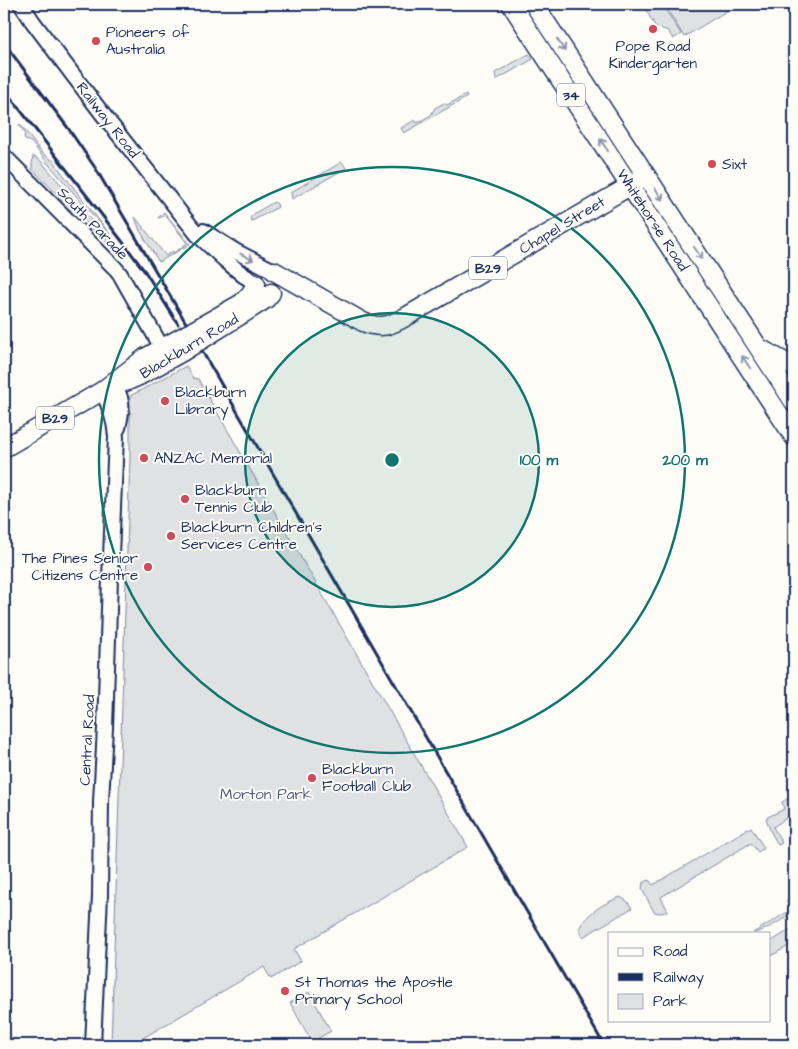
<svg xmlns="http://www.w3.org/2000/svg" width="798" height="1049" viewBox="0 0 798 1049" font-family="'Architects Daughter',sans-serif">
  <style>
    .green { fill: #e0e1e3; stroke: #7e88a0 }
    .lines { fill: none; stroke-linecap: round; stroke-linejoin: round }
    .minor-casing { stroke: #1b2f5e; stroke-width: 18 }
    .major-casing { stroke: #1b2f5e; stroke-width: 21 }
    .minor { stroke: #fdfcf7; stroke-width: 14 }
    .major { stroke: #fdfcf7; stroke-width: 18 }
    .rail { stroke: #1b2f5e; stroke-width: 3 }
    .oneway { stroke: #8c96aa }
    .ring { fill: none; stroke: #0f766e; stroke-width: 2.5 }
    .poi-dot { fill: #d1495b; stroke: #fdfcf7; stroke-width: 2 }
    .labels { text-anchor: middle; stroke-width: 4; stroke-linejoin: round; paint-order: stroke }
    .shield { fill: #fdfcf7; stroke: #5f6c8c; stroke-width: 1 }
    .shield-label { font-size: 14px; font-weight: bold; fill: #1b2f5e }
    .poi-label { font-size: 15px; fill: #1b2f5e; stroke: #fdfcf7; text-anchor: start }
    .street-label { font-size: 15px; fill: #1b2f5e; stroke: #fdfcf7 }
    .park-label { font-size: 15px; fill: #4c5c7f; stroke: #fdfcf7 }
    .centre { fill: #0f766e; stroke: #fdfcf7; stroke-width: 2.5 }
    .ring-label { font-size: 15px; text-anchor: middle; font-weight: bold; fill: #0f766e; stroke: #fdfcf7; stroke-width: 4; stroke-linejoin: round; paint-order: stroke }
  </style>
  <rect width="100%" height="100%" fill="#fdfcf7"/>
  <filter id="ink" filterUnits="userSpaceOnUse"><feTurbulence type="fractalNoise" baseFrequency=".02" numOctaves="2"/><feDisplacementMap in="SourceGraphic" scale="10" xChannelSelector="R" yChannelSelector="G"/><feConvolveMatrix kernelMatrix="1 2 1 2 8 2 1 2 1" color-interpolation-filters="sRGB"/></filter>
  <g filter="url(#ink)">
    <path class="green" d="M519 4H527L575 78 610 139 629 168Z
      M651 4H662L681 34 673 39 668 31 655 26 646 10Z
      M664 4H738L684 37Z
      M529 54 533 59 496 80 495 73Z
      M466 95 467 97 404 133 401 128 415 120 417 123 431 115 435 108 444 103 447 105Z
      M20 124 42 153 55 162 59 169 113 238 111 236 52 168 50 166 31 142 25 140 24 135 25 133 19 125Z
      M33 156 41 161 116 250V252L75 211 69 209 63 204 58 195 32 169V165Z
      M342 162 346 168 292 199 291 192Z
      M274 202 277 204 278 207 252 221 250 218 255 213Z
      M164 212 190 244 159 262 140 231 135 217 166 256 173 251 174 253 187 243 165 215 159 218H158Z
      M670 227 727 310 750 353 773 388 772 389 697 275Z
      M186 366 193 378 198 379 468 847 294 949 301 961 271 979 264 967 131 1045H111L130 457V396Z
      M792 796 794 800V805L789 808 793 814 773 827 782 843 778 845 770 830 766 818 784 809 782 802Z
      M751 827 764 848 758 852 751 843 661 897 668 911 661 913 654 912 642 889 643 883 649 880 653 885Z
      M620 897 627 901 632 908 583 937 579 929C586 913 605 903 620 897Z
      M793 897C794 901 795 905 794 909 790 917 761 933 753 933L791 910 786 901Z
      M794 927V943L769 957V943Z
      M309 992 331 1031 312 1042 290 1003Z"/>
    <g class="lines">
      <g class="minor-casing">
        <path id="minor" d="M21 4 33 22 101 112 197 234 224 259 243 275 256 283
          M4 156 116 269 120 274 162 348
          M203 231 235 251 272 270
          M115 386C124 402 122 411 118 428
          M93 1045 100 895 101 801 105 728 110 579 116 437C115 420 110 406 102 391"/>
      </g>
      <g class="major-casing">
        <path id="major" d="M511 4 794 437
          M534 4 794 402
          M274 271 363 322C383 330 391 325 409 315L640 180
          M761 349 794 367
          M125 382 139 376 182 352 266 299 271 293
          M4 448 102 391 145 358 242 303 251 293 256 284"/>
      </g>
      <use href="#minor" class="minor"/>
      <use href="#major" class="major"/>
      <path class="rail" d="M4 43 68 128 96 169 186 323
        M4 89 122 241 146 273 178 324
        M202 351 604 1045"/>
    </g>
    <defs><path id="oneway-shaft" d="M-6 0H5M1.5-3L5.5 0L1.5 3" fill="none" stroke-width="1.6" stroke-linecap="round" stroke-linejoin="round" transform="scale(1.25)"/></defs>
    <g class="oneway">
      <use href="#oneway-shaft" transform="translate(561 45) rotate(57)"/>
      <use href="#oneway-shaft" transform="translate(604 145) rotate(-123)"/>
      <use href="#oneway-shaft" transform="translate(659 194) rotate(57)"/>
      <use href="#oneway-shaft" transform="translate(698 253) rotate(57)"/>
      <use href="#oneway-shaft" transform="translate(247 257) rotate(27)"/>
      <use href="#oneway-shaft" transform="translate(746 362) rotate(-123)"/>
    </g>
  </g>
  <circle cx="392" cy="460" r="147" fill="#0f766e" fill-opacity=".12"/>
  <g class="ring">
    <circle cx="392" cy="460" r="147"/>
    <circle cx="392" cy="460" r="293"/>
  </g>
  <g class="poi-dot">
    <circle cx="653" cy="29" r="5"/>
    <circle cx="96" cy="41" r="5"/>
    <circle cx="712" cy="164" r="5"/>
    <circle cx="165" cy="401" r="5"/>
    <circle cx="144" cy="458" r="5"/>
    <circle cx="185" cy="499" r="5"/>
    <circle cx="171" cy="536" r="5"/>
    <circle cx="148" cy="567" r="5"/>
    <circle cx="312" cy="778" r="5"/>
    <circle cx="285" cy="991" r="5"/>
  </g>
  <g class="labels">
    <g class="shield">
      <rect x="557" y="83.5" width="28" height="23" rx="4"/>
      <rect x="469" y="256.5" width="38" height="23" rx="4"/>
      <rect x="36" y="406.5" width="38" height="23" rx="4"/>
    </g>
    <g class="shield-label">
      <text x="571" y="100">34</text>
      <text x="488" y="273">B29</text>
      <text x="55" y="423">B29</text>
    </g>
    <g class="poi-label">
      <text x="106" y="37">Pioneers of<tspan x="106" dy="17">Australia</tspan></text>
      <text x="653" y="51" text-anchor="middle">Pope Road<tspan x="653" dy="17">Kindergarten</tspan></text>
      <text x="722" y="169">Sixt</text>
      <text x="175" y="397">Blackburn<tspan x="175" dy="17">Library</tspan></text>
      <text x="154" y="463">ANZAC Memorial</text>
      <text x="195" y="495">Blackburn<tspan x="195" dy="17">Tennis Club</tspan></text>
      <text x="181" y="532">Blackburn Children's<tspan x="181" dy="17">Services Centre</tspan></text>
      <text x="138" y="563" text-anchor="end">The Pines Senior<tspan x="138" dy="17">Citizens Centre</tspan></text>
      <text x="322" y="774">Blackburn<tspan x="322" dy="17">Football Club</tspan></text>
      <text x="295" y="987">St Thomas the Apostle<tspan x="295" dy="17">Primary School</tspan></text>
    </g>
    <g class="street-label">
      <text transform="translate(108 120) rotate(52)" y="5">Railway Road</text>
      <text transform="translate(653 220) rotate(57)" y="5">Whitehorse Road</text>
      <text transform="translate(93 223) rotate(46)" y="5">South Parade</text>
      <text transform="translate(562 225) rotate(-31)" y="5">Chapel Street</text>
      <text transform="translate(189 346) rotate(-31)" y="5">Blackburn Road</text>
      <text transform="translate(87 740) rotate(-87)" y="5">Central Road</text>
    </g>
    <g class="park-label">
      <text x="266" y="799">Morton Park</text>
    </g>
  </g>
  <circle cx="392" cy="460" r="8" class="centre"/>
  <g class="ring-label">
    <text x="539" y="465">100 m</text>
    <text x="685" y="465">200 m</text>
  </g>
  <rect width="798" height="1049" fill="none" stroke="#fdfcf7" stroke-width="20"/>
  <rect x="10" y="10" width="778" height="1029" fill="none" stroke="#1b2f5e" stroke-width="2" filter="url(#ink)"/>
  <rect x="608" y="932" width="162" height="90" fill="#fdfcf7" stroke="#a3aaba"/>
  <rect x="618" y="948" width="25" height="8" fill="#fdfcf7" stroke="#a3aaba"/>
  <text x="653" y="956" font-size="15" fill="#1b2f5e">Road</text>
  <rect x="618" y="973" width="25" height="8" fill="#1b2f5e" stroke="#a3aaba"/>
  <text x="653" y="982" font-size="15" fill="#1b2f5e">Railway</text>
  <rect x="618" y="994" width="25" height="15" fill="#e0e1e3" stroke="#a3aaba"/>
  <text x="653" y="1006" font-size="15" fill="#1b2f5e">Park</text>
</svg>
